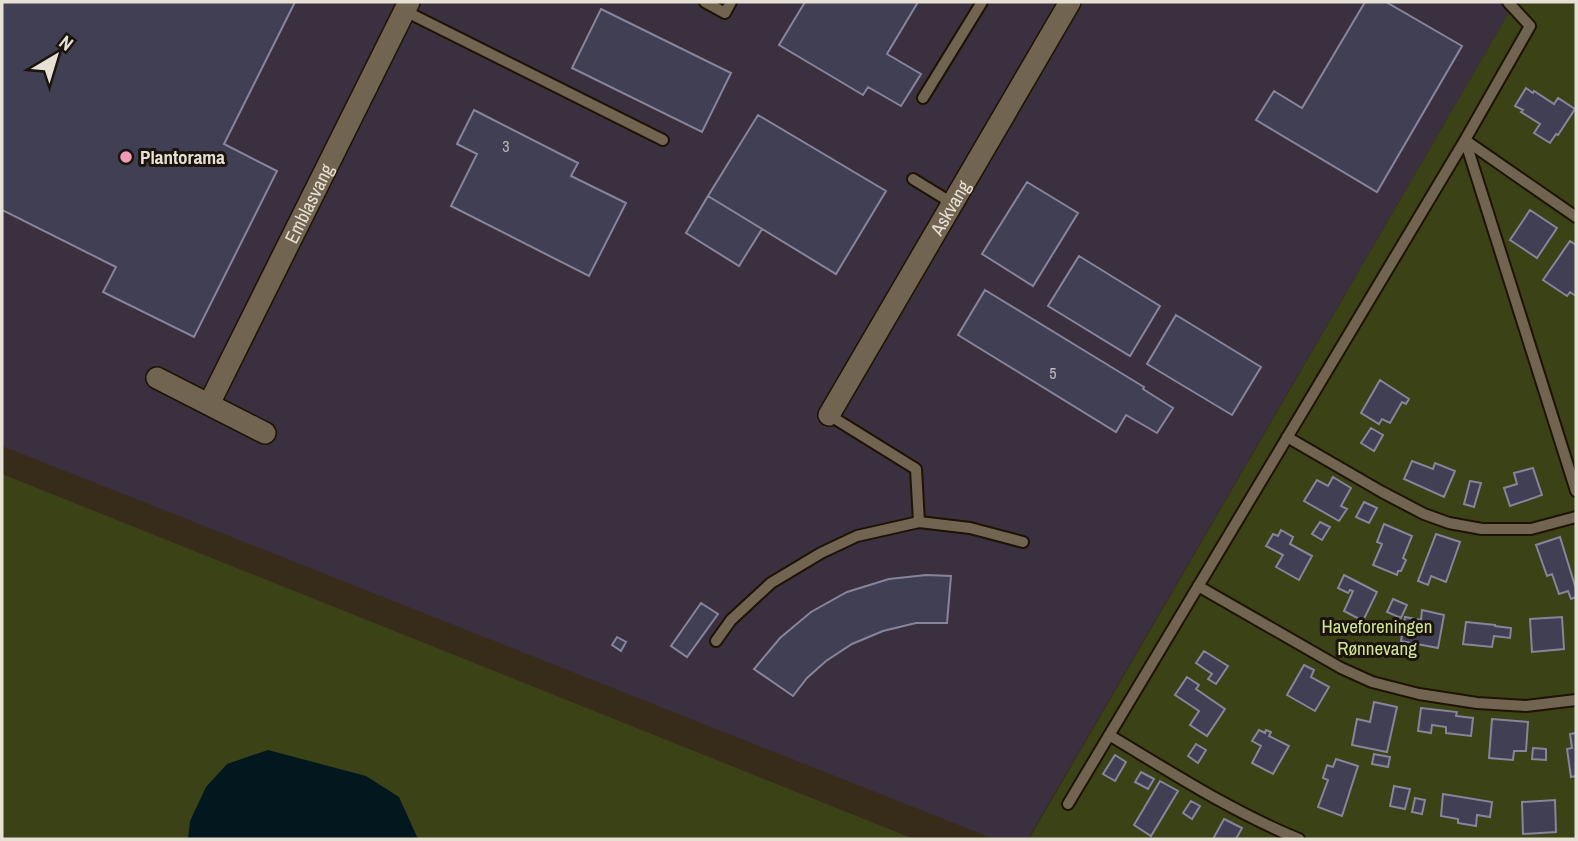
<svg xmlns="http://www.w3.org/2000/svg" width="1578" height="841" viewBox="0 0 1578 841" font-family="'Archivo Narrow',sans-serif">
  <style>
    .industrial { fill: #3a3040 }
    .green { fill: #3a4216 }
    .water { fill: #03181e }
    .building { fill: #413f53; stroke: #87849b; stroke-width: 2 }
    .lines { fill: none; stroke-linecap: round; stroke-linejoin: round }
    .lane-casing { stroke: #1e1303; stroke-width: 14 }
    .street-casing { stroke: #1e1303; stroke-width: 24 }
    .lane { stroke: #716450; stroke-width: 10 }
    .street { stroke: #716450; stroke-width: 21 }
    .poi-dot { fill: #f09ab7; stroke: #1a140c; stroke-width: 2.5 }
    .labels { text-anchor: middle; stroke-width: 6; stroke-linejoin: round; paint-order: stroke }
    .number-label { font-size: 16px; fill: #beb8b4 }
    .poi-label { font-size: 19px; font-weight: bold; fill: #e7e0d5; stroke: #1a140c; text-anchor: start }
    .street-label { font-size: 19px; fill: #e7e0d5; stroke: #1a140c }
    .park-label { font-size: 19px; fill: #d3e595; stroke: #1a140c }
  </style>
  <rect width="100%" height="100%" fill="#372b19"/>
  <path class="industrial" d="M2 2H1515L1028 839H994L2 446Z"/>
  <path class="green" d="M1515 2H1576V839H1029Z
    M2 474 914 839H2Z"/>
  <path class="water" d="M268 750 366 776 399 797 418 839H188L190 821 206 787 227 764Z"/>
  <path class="building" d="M2 2H295L224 144 277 171 194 337 103 292 116 267 2 210Z
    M805 2H918L887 54 921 74 901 106 868 87 863 95 779 45Z
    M1365 2H1386L1462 46 1377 192 1256 120 1274 91 1302 108Z
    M601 9 731 73 702 132 572 68Z
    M1526 88 1533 93 1534 91 1554 104 1558 98 1575 109 1558 135 1556 134 1550 143 1534 133 1540 124 1521 112 1523 110 1515 106Z
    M474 110 578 163 571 176 626 203 589 276 451 206 477 154 457 144Z
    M758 115 886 191 836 274 708 196Z
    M1027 182 1078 213 1033 286 982 254Z
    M708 196 762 229 739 266 686 233Z
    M1530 210 1557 228 1537 258 1510 240Z
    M1570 241 1576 245V296L1570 292 1567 296 1543 280Z
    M1079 256 1160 306 1130 356 1048 306Z
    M985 290 1144 387 1143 389 1173 408 1157 433 1126 415 1116 432 958 335Z
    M1176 315 1261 367 1232 415 1147 364Z
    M1380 380 1409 399 1406 404 1402 402 1390 423 1382 419 1379 424 1361 413Z
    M1371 428 1383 435 1374 451 1361 443Z
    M1412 461 1433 469 1435 463 1455 471 1444 497 1404 479Z
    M1533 468 1542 495 1510 506 1504 488 1517 484 1514 473Z
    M1333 477 1351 488 1341 506 1347 509 1339 521 1304 501 1317 480 1328 486Z
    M1470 481 1481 483 1474 507 1464 504Z
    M1364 502 1377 508 1369 523 1356 517Z
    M1320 522 1330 527 1322 540 1312 534Z
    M1384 524 1412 536 1403 558 1406 560 1401 571H1398L1397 575 1373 565 1382 544 1377 542Z
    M1281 530 1293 537 1290 544 1312 556 1299 580 1276 567 1283 555 1266 546 1273 534 1278 536Z
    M1436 534 1460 542 1446 582 1431 576 1428 585 1418 581Z
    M1560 537 1576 589V597L1571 599 1568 591 1559 594 1552 574 1547 576 1536 545Z
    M926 575 951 576 947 623H916L883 631 852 644 826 661 807 678 793 696 754 669 780 638 811 612 847 592 889 579Z
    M1344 575 1377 592 1363 621 1344 611 1353 591 1350 590 1348 593 1338 588Z
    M1393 599 1407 605 1401 618 1387 612Z
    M701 603 718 614 687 657 671 646Z
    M1422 610 1444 615 1438 648 1401 641 1405 617 1421 620Z
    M1562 617 1564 649 1532 652 1530 619Z
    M1466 622 1495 625V626L1511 628 1510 638 1494 636 1492 647 1463 644Z
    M617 637 626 642 621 651 612 645Z
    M1204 651 1228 666 1216 684 1208 679 1212 674 1196 663Z
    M1304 665 1314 670 1311 677 1329 687 1315 711 1287 695Z
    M1187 677 1199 685 1196 689 1225 709 1207 736 1190 725 1199 711 1175 695Z
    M1374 702 1397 707 1387 752 1352 745 1357 719 1370 722Z
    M1421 708 1457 712 1456 716 1473 718 1471 736 1446 733V727L1432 725 1431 733 1418 731Z
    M1492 719 1528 722 1526 751H1514L1513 760 1489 758Z
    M1259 730 1265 733 1266 730 1271 732 1269 736 1289 746 1273 774 1252 763 1261 746 1252 741Z
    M1576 733V776L1571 777 1567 749 1572 748 1570 734Z
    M1196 744 1206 750 1198 763 1188 756Z
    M1533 748 1546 749V760L1532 759Z
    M1374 754 1390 757 1388 767 1372 764Z
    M1115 755 1126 762 1115 781 1103 774Z
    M1336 759 1358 766 1342 816 1318 807 1328 780 1323 778 1327 765 1333 767Z
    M1141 772 1154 779 1148 789 1135 782Z
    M1160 781 1178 791 1151 836 1134 825Z
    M1394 786 1410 789 1405 809 1390 806Z
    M1443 794 1492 802 1490 817 1477 815 1476 826 1458 823V819L1441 816Z
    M1415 798 1425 800 1422 814 1412 812Z
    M1555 800 1556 832 1523 834 1522 802Z
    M1191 801 1200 806 1192 819 1183 813Z
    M1224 819 1242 828 1236 839H1213Z"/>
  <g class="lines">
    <g class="lane-casing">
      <path id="lane" d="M705 2 725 13 731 2
        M405 11 663 140
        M923 98 982 2
        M1465 140 1576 491
        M1465 140 1576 217
        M913 179 952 203
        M829 415 916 469 919 522
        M1287 437 1382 492 1424 514 1449 523 1482 529H1531L1576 517
        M1198 586 1341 668 1372 682 1419 694 1477 703 1526 706 1576 700
        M716 641 731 620 771 583 821 553 857 536 919 522 970 528 1023 542
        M1109 735C1171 772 1232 812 1299 839
        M1068 804 1465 140 1530 26 1508 2"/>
    </g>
    <g class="street-casing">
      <g id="street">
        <path d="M157 378 265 433"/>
        <path id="s1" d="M209 404 409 2"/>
        <path id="s2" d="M829 415 1070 2"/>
      </g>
    </g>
    <use href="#lane" class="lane"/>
    <use href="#street" class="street"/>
  </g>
  <circle class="poi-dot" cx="126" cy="157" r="7"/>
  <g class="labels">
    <g class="number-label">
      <text x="506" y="152">3</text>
      <text x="1053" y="379">5</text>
    </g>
    <g class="poi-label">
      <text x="140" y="164">Plantorama</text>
    </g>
    <g class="street-label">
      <text dy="7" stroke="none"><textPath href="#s1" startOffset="224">Emblasvang</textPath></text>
      <text dy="7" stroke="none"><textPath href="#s2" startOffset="240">Askvang</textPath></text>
    </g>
    <g class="park-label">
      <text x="1377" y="633">Haveforeningen<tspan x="1377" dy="22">Rønnevang</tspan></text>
    </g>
  </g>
  <rect width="1578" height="841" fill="none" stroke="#e7e0d5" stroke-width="7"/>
  <g transform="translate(56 56) rotate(38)" stroke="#1a140c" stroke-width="5" paint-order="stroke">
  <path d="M0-5L12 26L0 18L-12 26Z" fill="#e7e0d5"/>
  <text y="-10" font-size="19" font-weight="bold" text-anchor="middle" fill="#e7e0d5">N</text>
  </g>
</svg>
